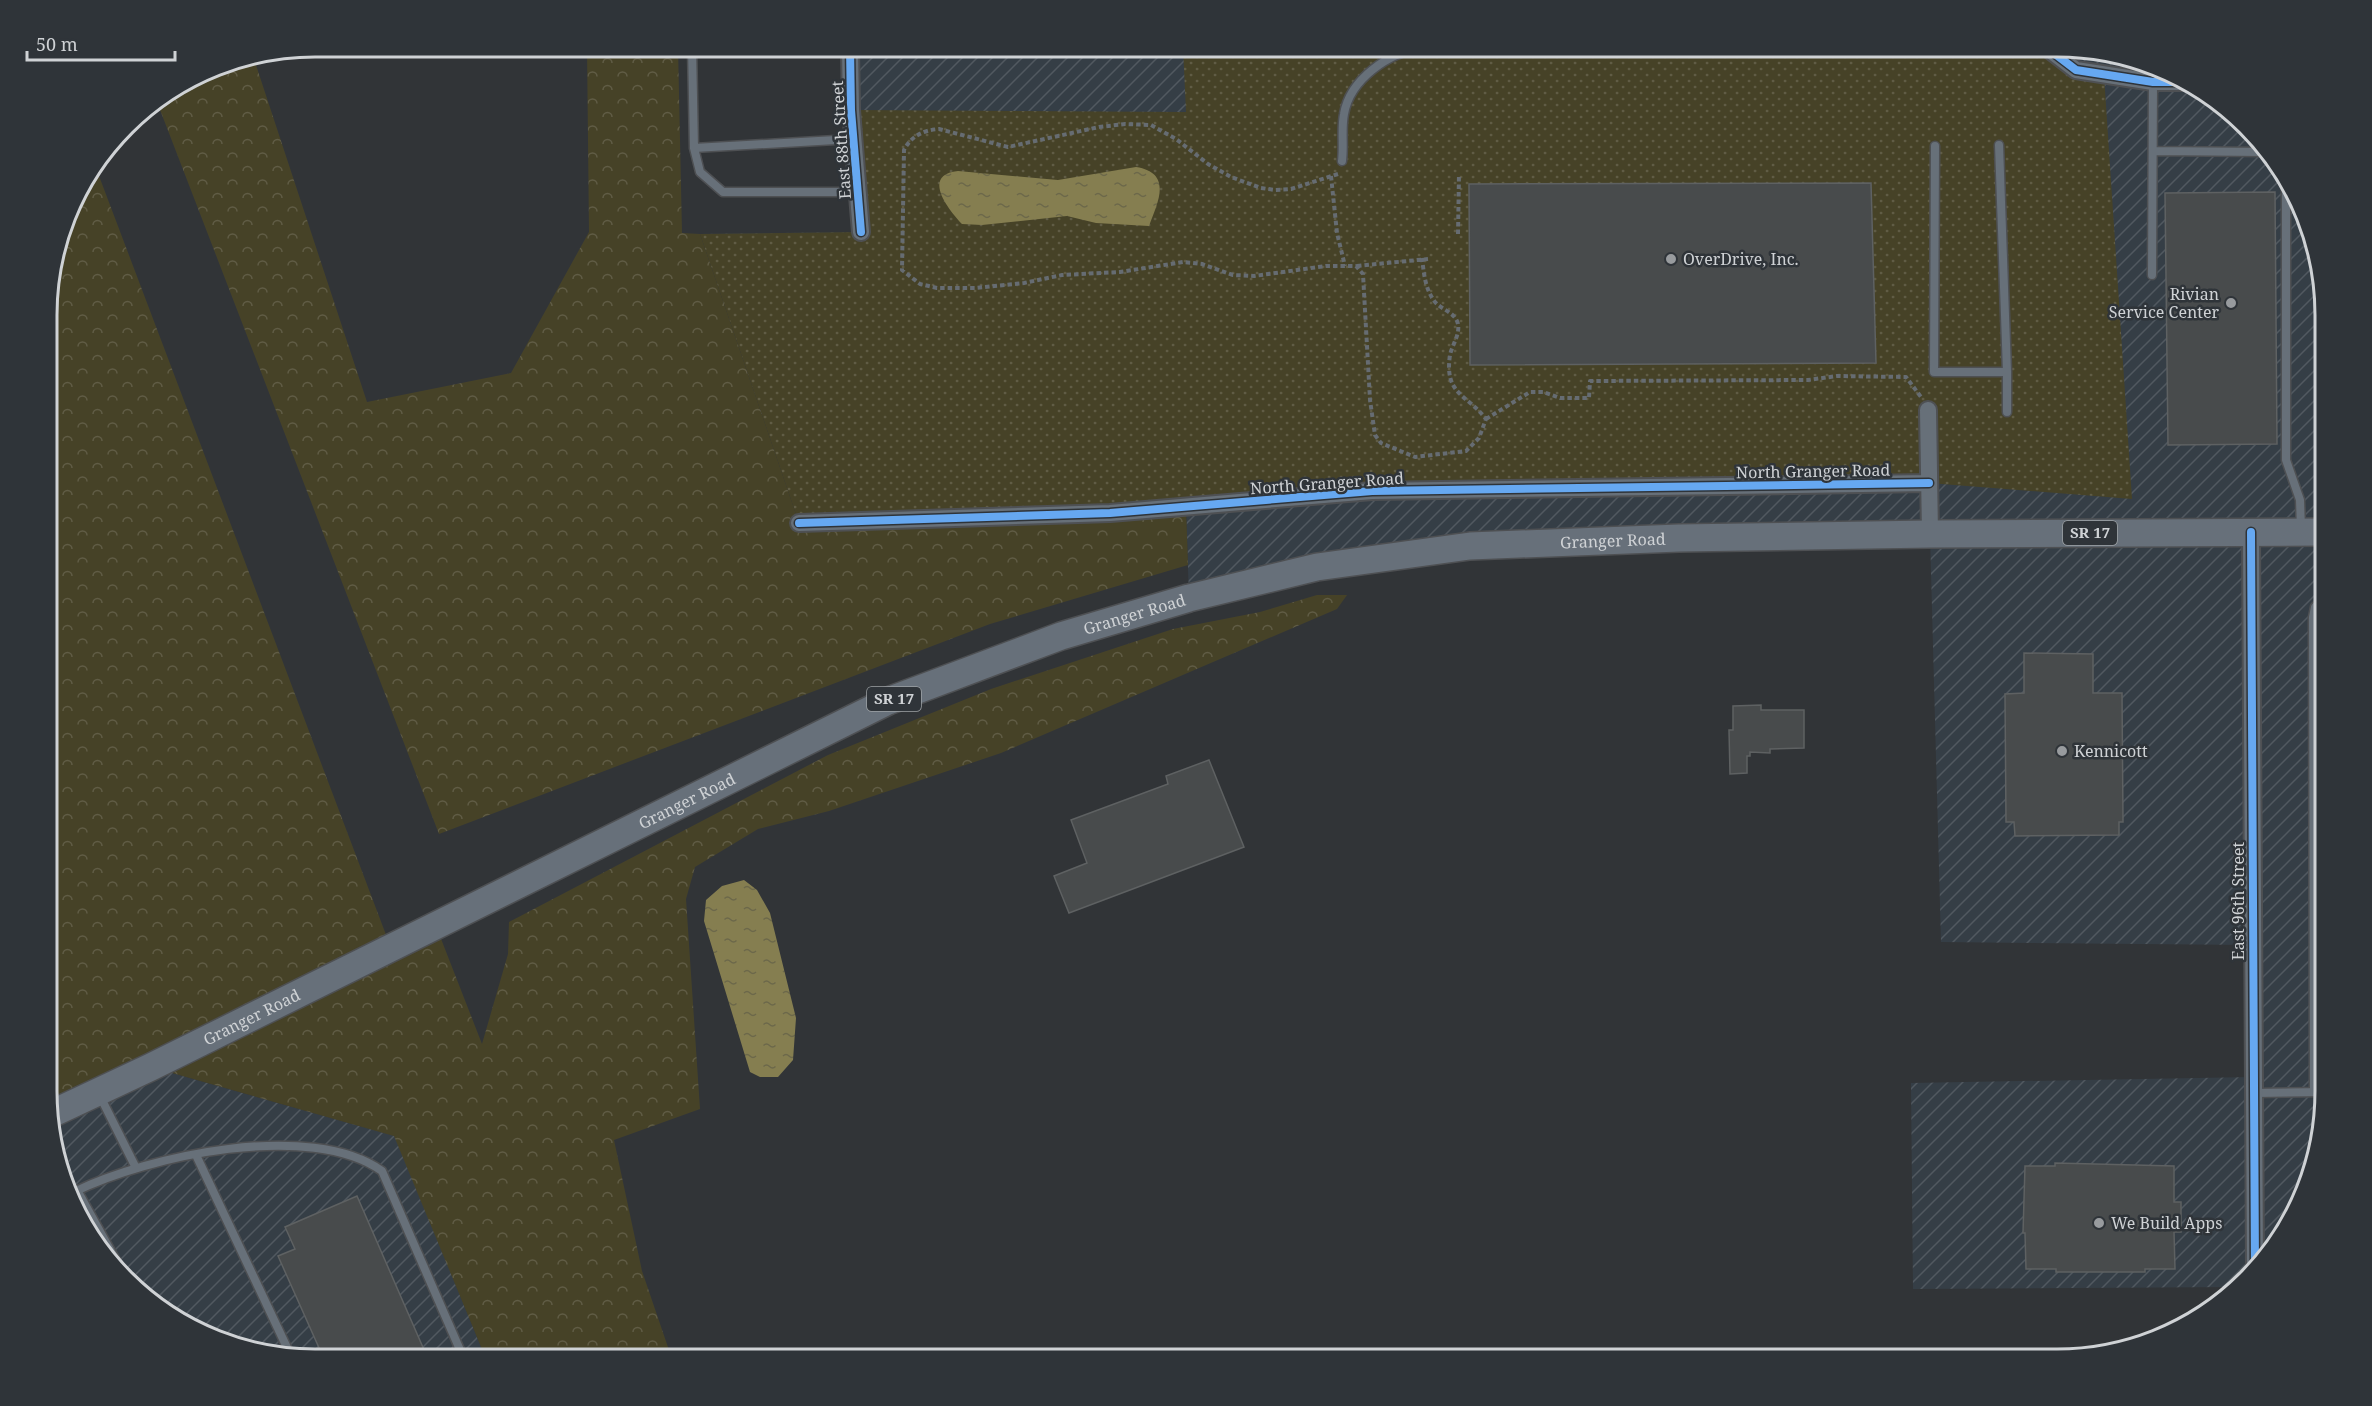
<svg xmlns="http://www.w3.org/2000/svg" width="2372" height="1406" viewBox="0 0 2372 1406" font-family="'Noto Serif',serif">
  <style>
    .industrial { fill: url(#industrial-furrows) }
    .green { fill: url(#green-dots) }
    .forest { fill: url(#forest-crowns) }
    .water { fill: url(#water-ripples) }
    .building { fill: #484b4c; stroke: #5e6162; stroke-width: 1.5 }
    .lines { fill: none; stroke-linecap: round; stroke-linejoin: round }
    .lane-casing { stroke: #4e5053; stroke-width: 11 }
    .street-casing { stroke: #4e5053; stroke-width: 20 }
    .primary-casing { stroke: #4e5053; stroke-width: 30 }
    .path { stroke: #666c72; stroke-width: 4; stroke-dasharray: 4.5 3; stroke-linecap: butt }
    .lane { stroke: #677079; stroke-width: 8 }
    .street { stroke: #677079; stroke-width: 16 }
    .primary { stroke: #67707a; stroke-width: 27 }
    .cycleway-casing { stroke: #2f3439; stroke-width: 11 }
    .cycleway { stroke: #66a8f1; stroke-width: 8 }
    .poi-dot { fill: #989b9e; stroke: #2f3439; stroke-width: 2 }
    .labels { text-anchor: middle; stroke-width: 5; stroke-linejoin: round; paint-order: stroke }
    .shield { fill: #2f3439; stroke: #9fa3a6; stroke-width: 1.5 }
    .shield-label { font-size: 15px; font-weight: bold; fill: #cfd2d5 }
    .street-label { font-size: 16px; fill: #cfd2d5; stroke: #2f3439 }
    .poi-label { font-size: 16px; fill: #cfd2d5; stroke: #2f3439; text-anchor: start }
    .rim { fill: none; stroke: #cfd2d5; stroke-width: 3 }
  </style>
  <defs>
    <pattern id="industrial-furrows" width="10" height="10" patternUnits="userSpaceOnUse" patternTransform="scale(1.5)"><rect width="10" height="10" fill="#353e46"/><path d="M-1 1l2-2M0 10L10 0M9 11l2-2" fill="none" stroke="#515960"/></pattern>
    <pattern id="green-dots" width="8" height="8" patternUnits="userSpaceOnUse" patternTransform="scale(1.5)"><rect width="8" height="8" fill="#464227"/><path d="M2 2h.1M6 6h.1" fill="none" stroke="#605c45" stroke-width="1.8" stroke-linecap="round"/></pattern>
    <pattern id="forest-crowns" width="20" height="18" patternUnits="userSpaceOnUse" patternTransform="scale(1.5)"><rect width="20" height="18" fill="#464227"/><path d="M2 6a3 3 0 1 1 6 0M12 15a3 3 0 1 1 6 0" fill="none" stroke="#605c45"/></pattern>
    <pattern id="water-ripples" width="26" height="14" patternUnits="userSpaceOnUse" patternTransform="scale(1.5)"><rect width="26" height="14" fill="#857e50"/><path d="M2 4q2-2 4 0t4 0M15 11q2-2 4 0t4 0" fill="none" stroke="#6c684a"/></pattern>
  </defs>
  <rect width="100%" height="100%" fill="#313437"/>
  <path class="industrial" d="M850 47H2057L2127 56 2191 83 2280 166 2311 229 2325 297V1108L2289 1225 2247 1281 2238 1287 1913 1289 1911 1083 2253 1077 2252 945 1941 942 1930 534 1470 546 1189 598 1186 507 700 234 861 232Z
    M151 1067 395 1136 486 1359H315L245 1350 181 1323 92 1240 49 1125Z"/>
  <path class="green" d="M1183 47H1374L1399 54 1413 49 1601 47H2046L2104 75 2132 499 1929 483 1610 486 799 523 700 234 861 232 851 110 1186 112Z"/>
  <path class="forest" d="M587 47H678L682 233 700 234 799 523 1186 507 1188 565 990 624 439 834 157 102 213 67 254 59 367 402 511 373 589 232Z
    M96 168 391 948 436 926 482 1044 508 954 509 922 828 755 991 689 1173 629 1260 612 1317 595H1347L1337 609 1001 753 829 811 758 829 695 867 686 899 700 1109 614 1140 642 1271 672 1359H486L394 1136 151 1067 49 1115V281L74 196Z"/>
  <path class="water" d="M1136 167C1173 173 1158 202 1149 226L1096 223 1067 216 982 225 962 224C948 209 921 175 958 171L1058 180Z
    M744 880 757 890 770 913 796 1018 793 1060 778 1077H760L750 1072 704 921 706 900 722 886Z"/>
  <path class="building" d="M1871 183 1876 363 1470 365 1469 184Z
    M2275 192 2277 444 2168 445 2165 193Z
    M2024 653 2093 654V693H2122L2123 822H2119V835L2015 836 2014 822H2006L2005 694 2024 693Z
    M1761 705V710H1804V748L1770 749V753L1750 752V756H1747V773L1730 774 1729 730H1733V706Z
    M1209 760 1244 847 1069 913 1054 876 1087 863 1071 820 1168 784 1166 776Z
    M2055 1163 2174 1166V1202H2181V1232H2174L2175 1269H2145V1272H2056V1269H2026L2025 1233H2023L2025 1166H2055Z
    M357 1196 428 1359H324L278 1256 295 1249 285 1227Z"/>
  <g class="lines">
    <g class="lane-casing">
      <path id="lane" d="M692 47 694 148 853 139
        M1999 145 2007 372V412
        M1935 146 1934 372H2007
        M694 148 700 172 723 192H858
        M2153 151 2265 152
        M1342 161C1344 145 1341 129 1344 114 1350 79 1389 52 1422 48L1701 47
        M2286 178V460L2300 500 2301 529
        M2152 275 2153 82
        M2314 1092 2313 617 2315 607 2320 602H2325
        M2254 1093 2325 1092
        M100 1096 136 1168
        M196 1155 291 1356
        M77 1190 118 1264
        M74 1192C147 1156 311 1120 382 1171L464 1359"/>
    </g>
    <g class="street-casing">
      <path id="street" d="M850 47 851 110 861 232
        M2046 47 2076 70 2153 82H2189
        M1928 410 1930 534
        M799 523 1110 513 1372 491 1929 483
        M2251 532 2255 1270"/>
    </g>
    <g class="primary-casing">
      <g id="primary">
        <path id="s1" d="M49 1115 151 1067 888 701 1061 636 1189 598 1317 567 1470 546 1679 538 1930 534 2325 532"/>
      </g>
    </g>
    <path class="path" d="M1338 174 1291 189 1275 190 1261 188 1231 177 1208 164 1176 139 1151 125 1125 124 1099 127 1008 147 939 129C924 130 911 136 904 150L902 270 920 284 937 288H975L1024 283 1062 275 1120 272 1183 262 1202 264 1233 275 1254 276 1326 266H1356L1363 274 1370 400 1375 435 1381 443 1415 457 1466 451 1479 438 1486 419C1467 394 1444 395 1450 355 1452 345 1460 335 1458 324 1455 312 1442 310 1435 302 1425 289 1424 274 1422 258
      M1331 176 1337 233 1345 266
      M1458 234 1459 174
      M1357 266 1428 259
      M1486 419 1530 392H1543L1560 398H1589L1590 381 1808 380 1837 376 1906 377 1921 397"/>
    <use href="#lane" class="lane"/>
    <use href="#street" class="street"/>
    <use href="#primary" class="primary"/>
    <g class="cycleway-casing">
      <path id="cycleway" d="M850 47 851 110 861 232
        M2046 47 2076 70 2153 82H2189
        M799 523 1110 513 1372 491 1929 483
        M2251 532 2255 1270"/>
    </g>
    <use href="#cycleway" class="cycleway"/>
  </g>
  <g class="poi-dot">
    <circle cx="1671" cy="259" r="6"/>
    <circle cx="2231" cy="303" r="6"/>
    <circle cx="2062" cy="751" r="6"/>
    <circle cx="2099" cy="1223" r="6"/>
  </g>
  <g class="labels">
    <g class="shield">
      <rect x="2063" y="521" width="54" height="24" rx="4.5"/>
      <rect x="867" y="687" width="54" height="24" rx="4.5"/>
    </g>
    <g class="shield-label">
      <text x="2090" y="538">SR 17</text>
      <text x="894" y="704">SR 17</text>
    </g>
    <g class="street-label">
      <text transform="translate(841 140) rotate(-94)" y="6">East 88th Street</text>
      <text transform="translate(1813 471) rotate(-1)" y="6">North Granger Road</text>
      <text transform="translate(1327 483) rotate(-4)" y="6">North Granger Road</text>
      <text dy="6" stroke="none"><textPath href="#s1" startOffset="1683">Granger Road</textPath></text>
      <text dy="6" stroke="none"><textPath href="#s1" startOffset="1197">Granger Road</textPath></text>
      <text dy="6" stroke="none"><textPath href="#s1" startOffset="711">Granger Road</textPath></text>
      <text transform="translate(2238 901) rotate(-90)" y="6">East 96th Street</text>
      <text dy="6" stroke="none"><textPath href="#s1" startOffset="225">Granger Road</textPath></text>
    </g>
    <g class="poi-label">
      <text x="1683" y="265">OverDrive, Inc.</text>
      <text x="2219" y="300" text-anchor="end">Rivian<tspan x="2219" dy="18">Service Center</tspan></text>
      <text x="2074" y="757">Kennicott</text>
      <text x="2111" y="1229">We Build Apps</text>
    </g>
  </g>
  <path d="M0 0H2372V1406H0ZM315 57H2057A258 258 0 0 1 2315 315V1091A258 258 0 0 1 2057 1349H315A258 258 0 0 1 57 1091V315A258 258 0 0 1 315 57Z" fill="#2f3439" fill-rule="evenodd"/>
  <path class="rim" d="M315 57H2057A258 258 0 0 1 2315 315V1091A258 258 0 0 1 2057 1349H315A258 258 0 0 1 57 1091V315A258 258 0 0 1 315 57Z"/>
  <path d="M27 51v9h148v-9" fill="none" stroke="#cfd2d5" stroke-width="3"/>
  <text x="36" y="51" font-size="18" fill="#cfd2d5" stroke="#2f3439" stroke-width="4.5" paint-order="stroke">50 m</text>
</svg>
